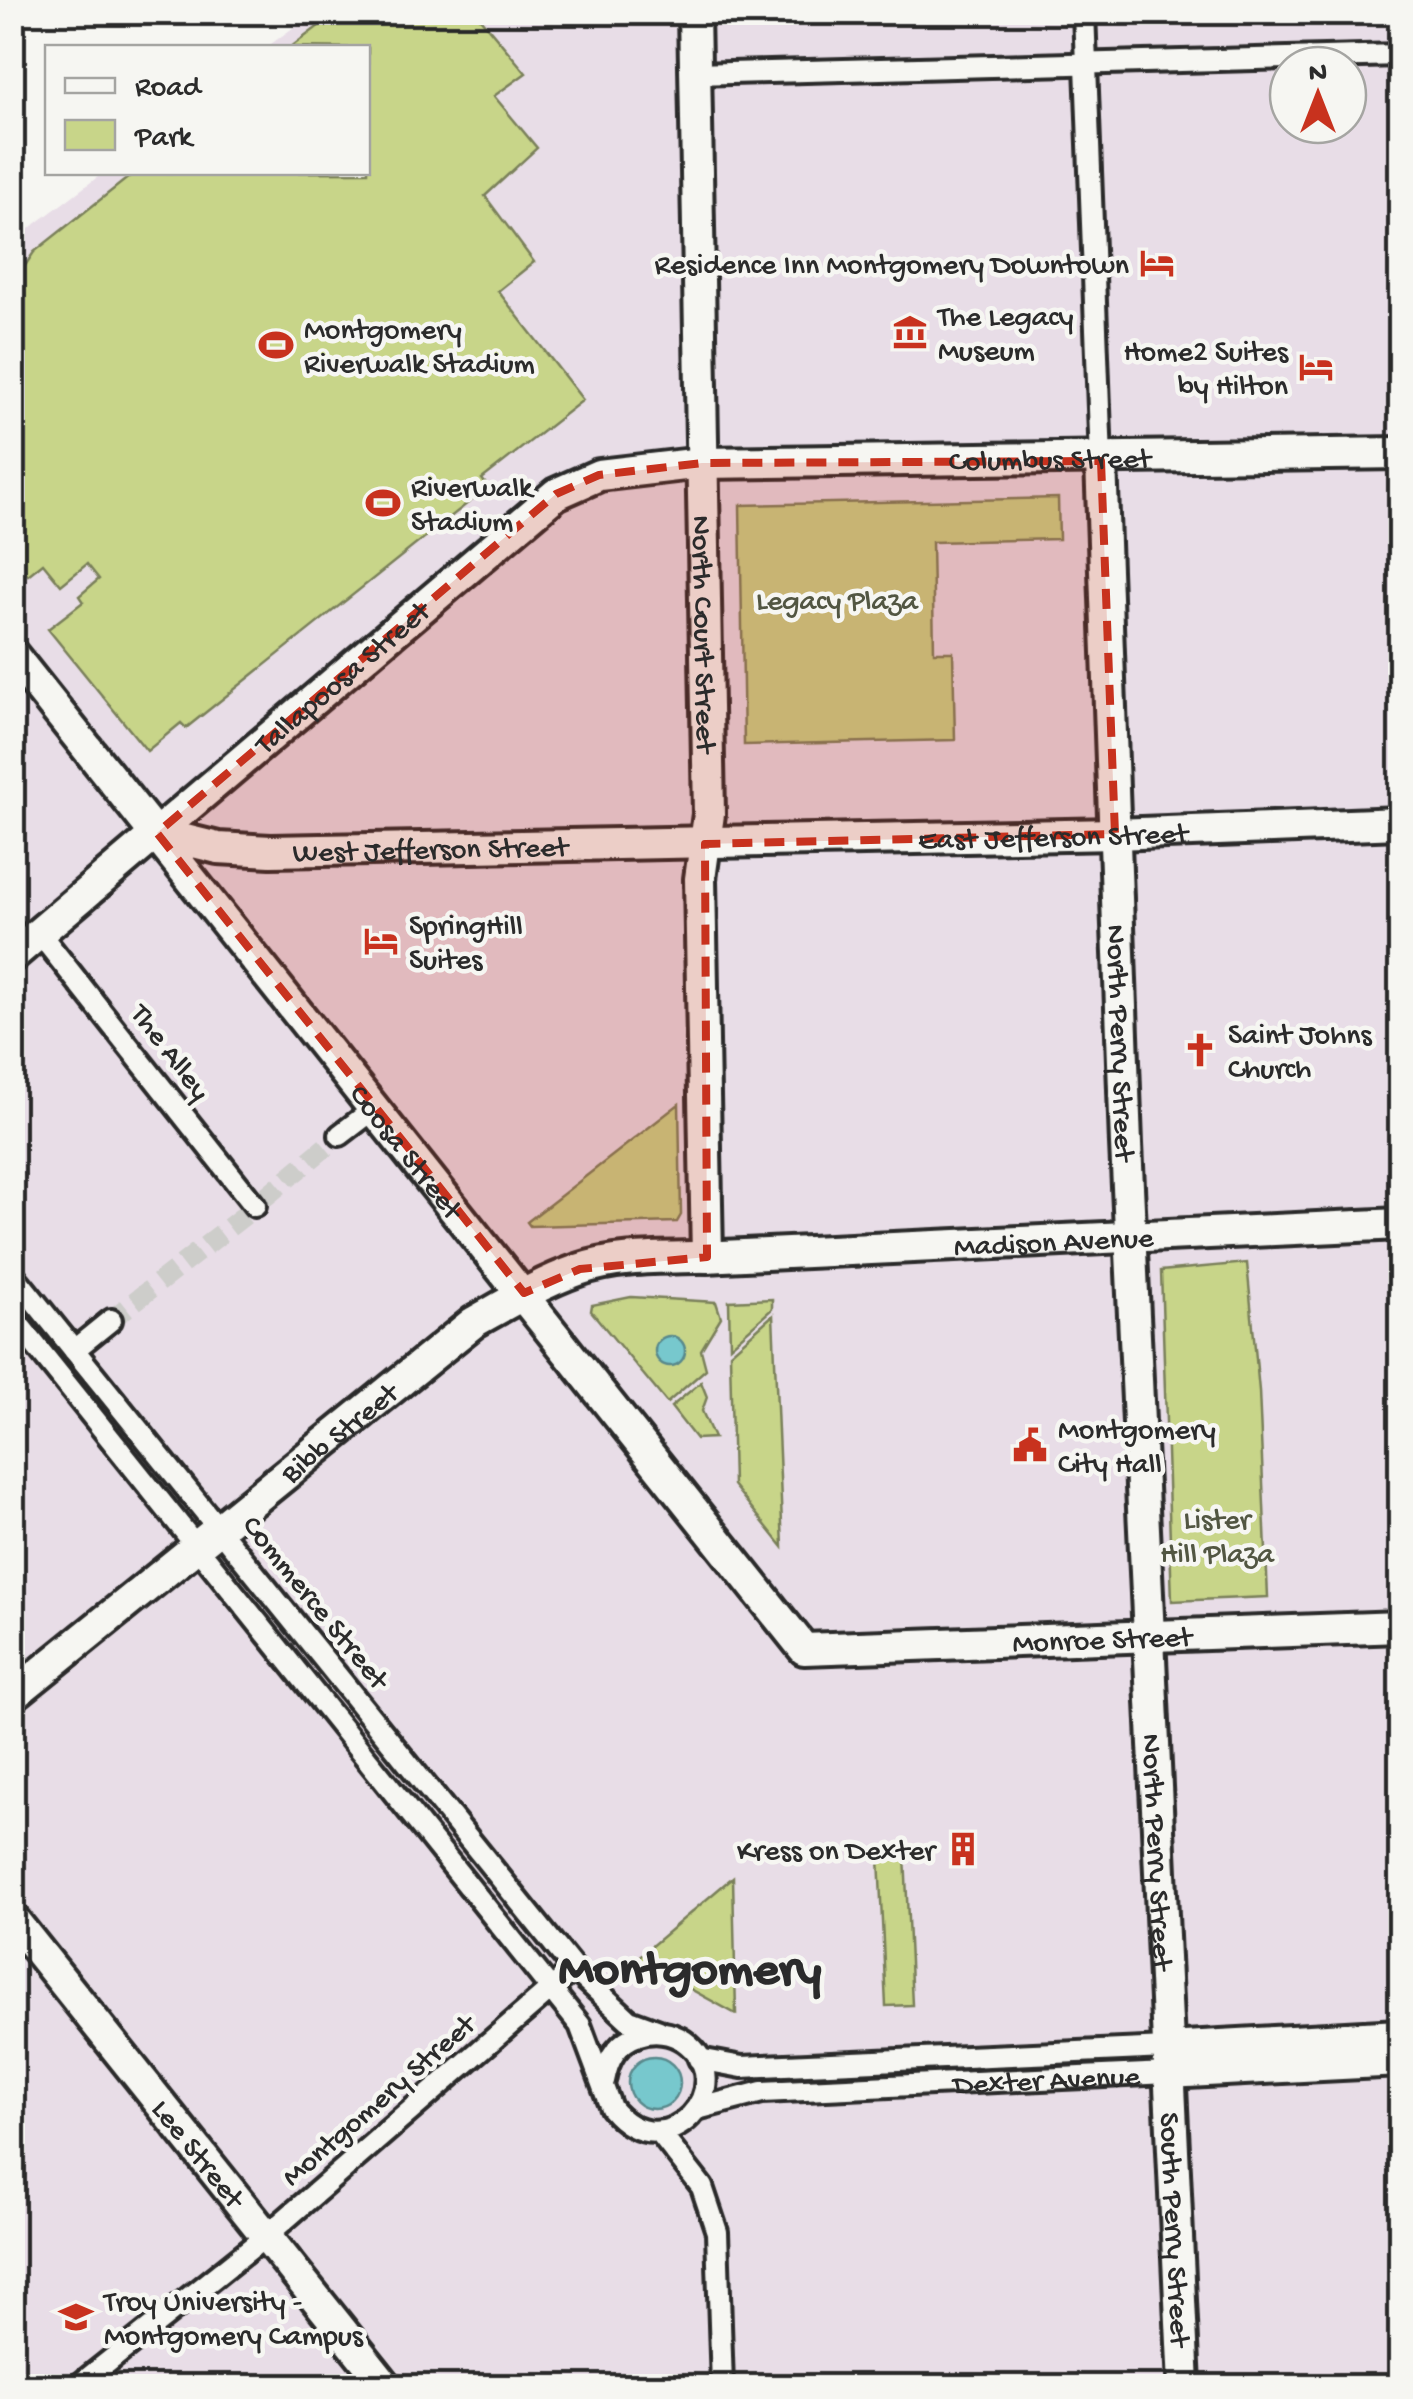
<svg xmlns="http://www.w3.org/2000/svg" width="1413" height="2399" viewBox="0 0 1413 2399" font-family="'Gochi Hand',sans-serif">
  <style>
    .built { fill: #e8dde7; fill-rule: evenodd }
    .green { fill: #c8d589; stroke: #7a805a; stroke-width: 2.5 }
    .water { fill: #77c8cd; stroke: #59898c; stroke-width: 2.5 }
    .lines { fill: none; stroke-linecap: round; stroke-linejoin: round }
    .street-tunnel { stroke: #cdcdca; stroke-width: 20; stroke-dasharray: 20 10; stroke-linecap: butt }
    .street-casing { stroke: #2b2b2b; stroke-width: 28 }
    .secondary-casing { stroke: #2b2b2b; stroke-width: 38 }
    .street { stroke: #f6f6f2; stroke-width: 20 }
    .secondary { stroke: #f6f6f2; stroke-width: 30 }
    .marked { fill: #c8321e; fill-opacity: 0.2; stroke: #c8321e; stroke-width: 8; stroke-dasharray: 20 12; stroke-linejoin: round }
    .labels { text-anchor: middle; stroke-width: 9; stroke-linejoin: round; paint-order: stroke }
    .poi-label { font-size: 30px; fill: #2b2b2b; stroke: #f6f6f2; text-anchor: start }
    .street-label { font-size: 30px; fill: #2b2b2b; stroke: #f6f6f2 }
    .park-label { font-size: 30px; fill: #525642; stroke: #f6f6f2 }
    .town-label { font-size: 50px; font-weight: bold; fill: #2b2b2b; stroke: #f6f6f2 }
  </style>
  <rect width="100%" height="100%" fill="#f6f6f2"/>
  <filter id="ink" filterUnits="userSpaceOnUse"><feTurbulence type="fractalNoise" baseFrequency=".01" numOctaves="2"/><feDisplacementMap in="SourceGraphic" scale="20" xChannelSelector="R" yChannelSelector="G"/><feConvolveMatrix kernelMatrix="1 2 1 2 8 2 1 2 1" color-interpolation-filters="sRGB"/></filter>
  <g filter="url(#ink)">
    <path class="built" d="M313 13H1400V2386H13V241L103 173 368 172V48L267 47ZM1288 65H1348V125H1288Z"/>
    <path class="green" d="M336 13H476L526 73 494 96 537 148 485 196 534 262 498 291 583 400 482 479 488 487 186 728 181 723 147 751 48 629 83 602 79 596 99 579 87 564 61 585 43 563 28 575 21 566 13 572V284L34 252 134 173 368 172V48L291 47Z
      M1058 498 1059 539 932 542 934 652H953L955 740 744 745 740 505Z
      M679 1104 681 1215 677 1222 530 1226 527 1222Z
      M1247 1263 1259 1391 1268 1597 1172 1601 1161 1271Z
      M631 1297 716 1302 721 1317 701 1350 706 1369 667 1403 591 1311 592 1305Z
      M772 1299V1309L730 1346 729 1301Z
      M773 1315 783 1547 733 1485 730 1353Z
      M701 1382 707 1397 702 1411 714 1438 696 1439 671 1407Z
      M905 1855 912 2005 886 2006 879 1857Z
      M733 1877 736 2014 636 1959Z"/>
    <path class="water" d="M655 1351a15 15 0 1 1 30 0a15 15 0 1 1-30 0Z
      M628 2083a26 26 0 1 1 52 0a26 26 0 1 1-52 0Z"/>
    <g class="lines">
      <path class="street-tunnel" d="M264 1198 340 1135
        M111 1320 246 1214"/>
      <g class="street-casing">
        <g id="street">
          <path d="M1084 12 1101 461"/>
          <path d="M695 74 1400 55"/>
          <path d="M40 934 255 1206"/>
          <path d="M340 1135 374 1109"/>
          <path d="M12 1273 574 1969 629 2020 659 2031"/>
          <path d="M12 1316 580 2025 611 2108C666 2175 744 2084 684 2041 671 2032 654 2030 639 2035 617 2042 608 2059 604 2081"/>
          <path d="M74 1350 111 1320"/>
          <path d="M699 2059 742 2067 1167 2048"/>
          <path id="s1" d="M697 2109 762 2092 1168 2073"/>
          <path d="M659 2132 702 2187 717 2232 722 2386"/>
          <path d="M78 2386 266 2236 574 1969"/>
        </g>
      </g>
      <g class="secondary-casing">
        <g id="secondary">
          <path id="s2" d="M694 12 709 814 700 879 707 1257"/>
          <path id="s3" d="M1101 461 1126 1144 1184 2386"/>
          <path id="s4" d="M12 654 804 1649 1400 1627"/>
          <path id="s5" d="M157 833 218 848 271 851 1115 834 1400 823"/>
          <path id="s6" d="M12 956 556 494 599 475 702 463 1400 453"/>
          <path id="s7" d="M12 1696 474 1322C508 1303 541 1283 578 1270 623 1254 676 1259 723 1256L1400 1224"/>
          <path id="s8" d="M12 1918 386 2386"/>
          <path d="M1167 2048 1400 2035"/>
          <path d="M1168 2073 1400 2061"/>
        </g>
      </g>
      <use href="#street" class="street"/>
      <use href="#secondary" class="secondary"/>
    </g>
  </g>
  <path class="marked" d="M1101 461 1115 834 705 844 707 1257 580 1269 524 1293 157 833 556 494 599 475 702 463Z"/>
  <defs>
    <g id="hotel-bare" transform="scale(2.7)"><path d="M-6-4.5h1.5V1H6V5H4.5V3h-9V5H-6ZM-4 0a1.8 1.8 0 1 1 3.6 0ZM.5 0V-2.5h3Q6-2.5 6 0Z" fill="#c8321e" stroke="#f6f6f2" stroke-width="2.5" paint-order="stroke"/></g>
    <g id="museum-bare" transform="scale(2.7)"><path d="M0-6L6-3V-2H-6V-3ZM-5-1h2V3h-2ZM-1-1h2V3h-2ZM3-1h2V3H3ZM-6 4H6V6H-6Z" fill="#c8321e" stroke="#f6f6f2" stroke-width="2.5" paint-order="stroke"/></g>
    <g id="stadium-bare" transform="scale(2.7)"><path d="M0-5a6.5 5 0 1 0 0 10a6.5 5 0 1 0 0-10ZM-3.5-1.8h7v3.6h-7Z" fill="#c8321e" stroke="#f6f6f2" stroke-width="2.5" paint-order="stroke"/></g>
    <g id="church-bare" transform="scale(2.7)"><path d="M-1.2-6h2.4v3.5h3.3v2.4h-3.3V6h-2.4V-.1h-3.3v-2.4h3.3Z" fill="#c8321e" stroke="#f6f6f2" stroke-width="2.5" paint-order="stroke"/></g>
    <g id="civic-bare" transform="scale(2.7)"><path d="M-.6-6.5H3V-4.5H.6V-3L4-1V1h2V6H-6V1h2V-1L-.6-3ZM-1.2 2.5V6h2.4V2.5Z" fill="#c8321e" stroke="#f6f6f2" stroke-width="2.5" paint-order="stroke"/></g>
    <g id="building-bare" transform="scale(2.7)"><path d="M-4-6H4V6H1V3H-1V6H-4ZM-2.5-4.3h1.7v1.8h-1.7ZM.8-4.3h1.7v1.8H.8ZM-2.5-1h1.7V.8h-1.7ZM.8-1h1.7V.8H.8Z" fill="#c8321e" stroke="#f6f6f2" stroke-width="2.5" paint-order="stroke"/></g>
    <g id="university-bare" transform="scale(2.7)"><path d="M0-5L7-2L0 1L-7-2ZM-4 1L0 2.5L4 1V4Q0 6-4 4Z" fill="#c8321e" stroke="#f6f6f2" stroke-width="2.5" paint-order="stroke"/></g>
  </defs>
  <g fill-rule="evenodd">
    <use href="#hotel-bare" x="1157" y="263"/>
    <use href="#museum-bare" x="910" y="332"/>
    <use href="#stadium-bare" x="276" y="345"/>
    <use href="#hotel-bare" x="1316" y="367"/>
    <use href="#stadium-bare" x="383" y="503"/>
    <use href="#hotel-bare" x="381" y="941"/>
    <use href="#church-bare" x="1200" y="1050"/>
    <use href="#civic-bare" x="1030" y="1445"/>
    <use href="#building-bare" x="963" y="1849"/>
    <use href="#university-bare" x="76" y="2317"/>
  </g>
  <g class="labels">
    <g class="poi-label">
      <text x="1129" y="273" text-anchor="end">Residence Inn Montgomery Downtown</text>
      <text x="938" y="325">The Legacy<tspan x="938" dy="34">Museum</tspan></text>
      <text x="304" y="338">Montgomery<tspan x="304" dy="34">Riverwalk Stadium</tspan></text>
      <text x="1288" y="360" text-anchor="end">Home2 Suites<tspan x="1288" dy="34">by Hilton</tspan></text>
      <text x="411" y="496">Riverwalk<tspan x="411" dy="34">Stadium</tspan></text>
      <text x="409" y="934">SpringHill<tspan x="409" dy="34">Suites</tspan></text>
      <text x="1228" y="1043">Saint Johns<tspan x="1228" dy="34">Church</tspan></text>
      <text x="1058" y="1438">Montgomery<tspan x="1058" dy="34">City Hall</tspan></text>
      <text x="935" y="1859" text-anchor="end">Kress on Dexter</text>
      <text x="104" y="2310">Troy University -<tspan x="104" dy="34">Montgomery Campus</tspan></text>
    </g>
    <g class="street-label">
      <text dy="10" stroke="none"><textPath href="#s6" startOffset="1212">Columbus Street</textPath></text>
      <text dy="10" stroke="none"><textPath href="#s2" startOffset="622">North Court Street</textPath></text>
      <text dy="10" stroke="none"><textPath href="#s6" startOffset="432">Tallapoosa Street</textPath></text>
      <text dy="10" stroke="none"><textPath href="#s5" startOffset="898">East Jefferson Street</textPath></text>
      <text dy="10" stroke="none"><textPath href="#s5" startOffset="275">West Jefferson Street</textPath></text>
      <text dy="10" stroke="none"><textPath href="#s3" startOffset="582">North Perry Street</textPath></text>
      <text transform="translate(172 1051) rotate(53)" y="10">The Alley</text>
      <text dy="10" stroke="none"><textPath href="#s4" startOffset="635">Coosa Street</textPath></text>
      <text dy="10" stroke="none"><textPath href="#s7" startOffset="1188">Madison Avenue</textPath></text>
      <text dy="10" stroke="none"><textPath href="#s7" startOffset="420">Bibb Street</textPath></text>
      <text transform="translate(317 1601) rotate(51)" y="10">Commerce Street</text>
      <text dy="10" stroke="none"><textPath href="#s4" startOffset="1570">Monroe Street</textPath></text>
      <text dy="10" stroke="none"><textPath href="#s3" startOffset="1392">North Perry Street</textPath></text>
      <text dy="10" stroke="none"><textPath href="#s1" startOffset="352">Dexter Avenue</textPath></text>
      <text transform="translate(377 2099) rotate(-41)" y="10">Montgomery Street</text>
      <text dy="10" stroke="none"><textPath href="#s8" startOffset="300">Lee Street</textPath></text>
      <text dy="10" stroke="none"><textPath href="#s3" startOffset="1770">South Perry Street</textPath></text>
    </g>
    <g class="park-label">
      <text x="837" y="609">Legacy Plaza</text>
      <text x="1217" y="1528">Lister<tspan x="1217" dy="34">Hill Plaza</tspan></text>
    </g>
    <g class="town-label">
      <text x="690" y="1982">Montgomery</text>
    </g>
  </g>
  <rect width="1413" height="2399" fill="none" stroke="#f6f6f2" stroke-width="50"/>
  <rect x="25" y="25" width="1363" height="2349" fill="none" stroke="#2b2b2b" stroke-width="4" filter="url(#ink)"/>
  <rect x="45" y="45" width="325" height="130" fill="#f6f6f2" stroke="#a5a5a2" stroke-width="2.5"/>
  <rect x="65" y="78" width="50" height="15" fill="#f6f6f2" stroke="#a5a5a2" stroke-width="2.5"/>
  <text x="135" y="95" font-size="30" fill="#2b2b2b">Road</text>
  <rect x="65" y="120" width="50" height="30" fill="#c8d589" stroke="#a5a5a2" stroke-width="2.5"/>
  <text x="135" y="145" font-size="30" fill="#2b2b2b">Park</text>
  <g transform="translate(1318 95)"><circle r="48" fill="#f6f6f2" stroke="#a5a5a2" stroke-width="2.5"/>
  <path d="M0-8L18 38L0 25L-18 38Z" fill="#c8321e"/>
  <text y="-15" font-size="28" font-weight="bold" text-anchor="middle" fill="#2b2b2b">N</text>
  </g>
</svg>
